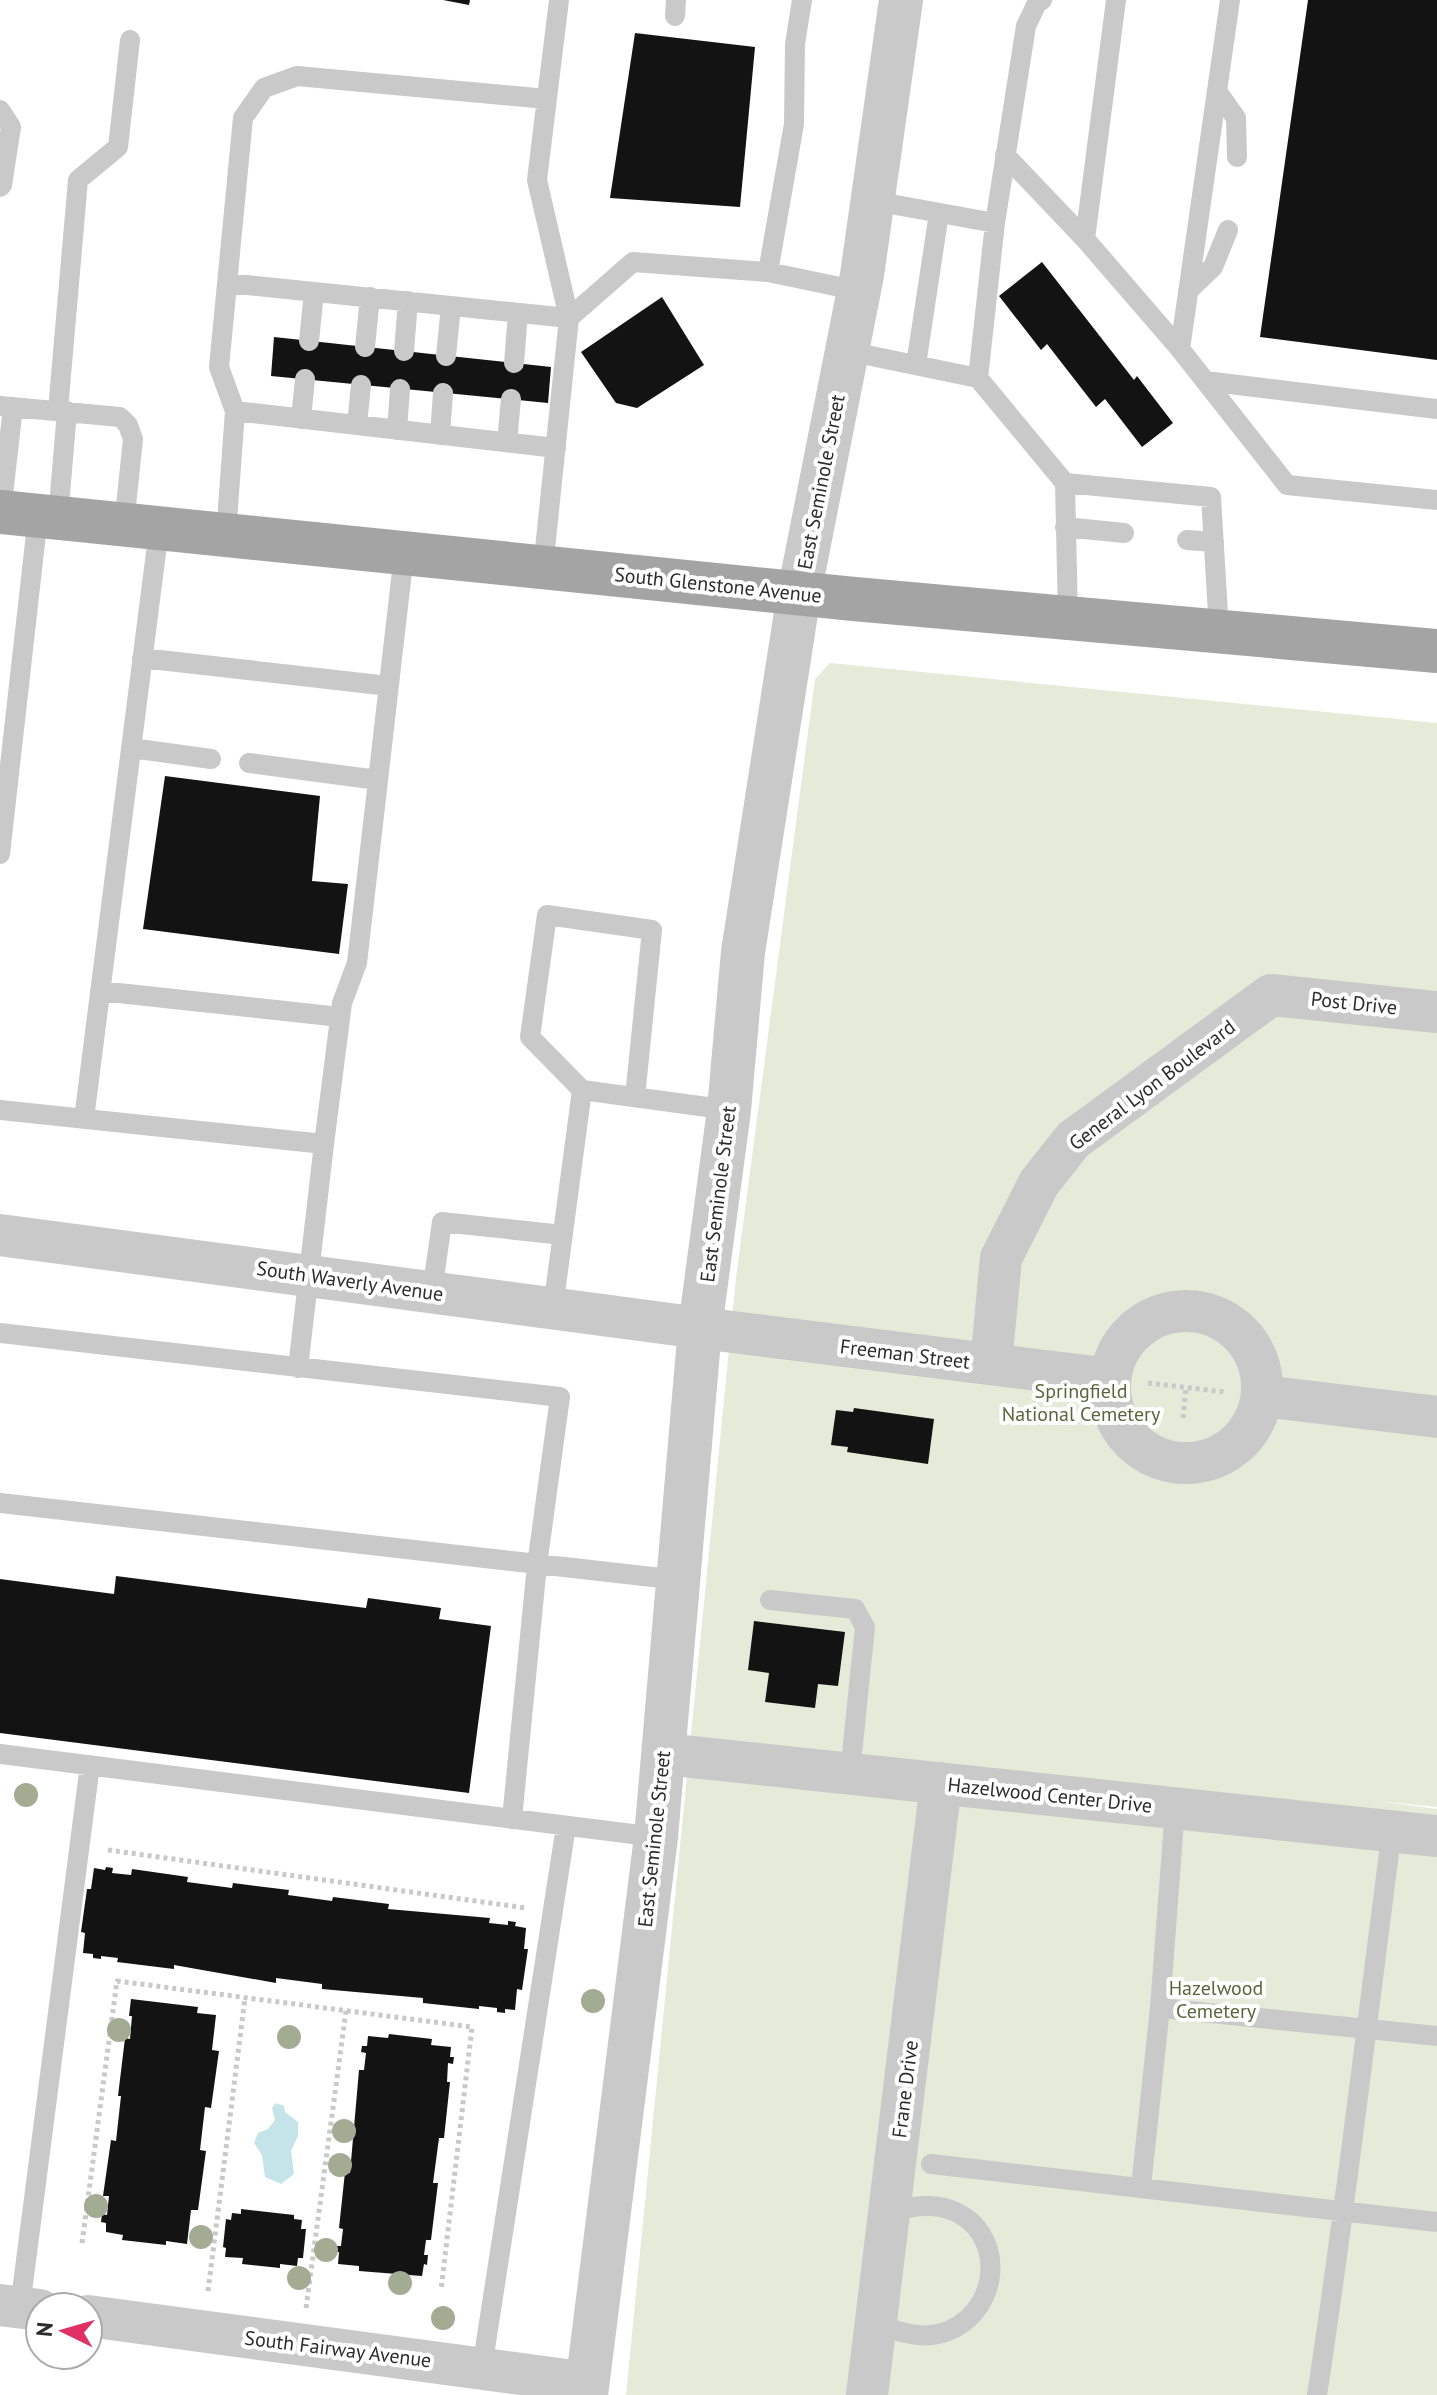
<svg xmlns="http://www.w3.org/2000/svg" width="1437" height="2395" viewBox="0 0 1437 2395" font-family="'PT Sans',sans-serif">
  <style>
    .green { fill: #e6ead9 }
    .water { fill: #c5e4ea }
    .building { fill: #131313 }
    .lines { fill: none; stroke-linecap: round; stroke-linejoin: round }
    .path { stroke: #c9c9c9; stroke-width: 5; stroke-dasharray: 4 4; stroke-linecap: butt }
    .service { stroke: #c9c9c9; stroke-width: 20 }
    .minor { stroke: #c9c9c9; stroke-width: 42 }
    .tertiary { stroke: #c9c9c9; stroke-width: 44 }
    .primary { stroke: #a4a4a4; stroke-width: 44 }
    .tree { fill: #a4ab93 }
    .labels { text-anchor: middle; stroke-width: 8; stroke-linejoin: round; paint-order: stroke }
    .street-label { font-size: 20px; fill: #2c2c2c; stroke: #fff }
    .park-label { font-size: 20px; fill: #59663b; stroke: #fff }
  </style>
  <rect width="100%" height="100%" fill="#fff"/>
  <path class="green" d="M830 663 1437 723V1807L1377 1801 1437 1809V2395H626L736 1278 815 679Z"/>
  <path class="water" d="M276 2103 284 2106 285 2112 298 2122V2136L291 2151 294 2174 281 2184 265 2177 262 2155 254 2143 258 2133 268 2129 275 2120 272 2108Z"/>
  <path class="building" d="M443 0H470L469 5Z
    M1308 0H1437V360L1260 337Z
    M635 33 755 47 740 207 610 198Z
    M1042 262 1134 380 1137 376 1173 423 1142 447 1105 399 1096 407 1047 344 1041 350 999 296Z
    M662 297 704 365 637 408 616 403 581 352Z
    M274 337 551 367 548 403 271 376Z
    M165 776 320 796 312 881 348 884 339 954 143 929Z
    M854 1408 934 1419 928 1464 847 1452 848 1447 831 1445 836 1410 853 1412Z
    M116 1576 366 1608 368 1598 441 1608 439 1619 491 1626 469 1793 0 1733V1579L114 1594Z
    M754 1621 845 1632 838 1686 818 1684 815 1708 765 1702 769 1673 748 1670Z
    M106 1867 113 1868 112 1873 131 1875 132 1869 188 1877 187 1882 232 1888 233 1883 289 1890 288 1895 332 1901 333 1897 389 1904 388 1909 490 1918 489 1923 508 1925V1921L516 1922 515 1926 526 1928 524 1949H528L522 1990 517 1989 515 2010 505 2009V2013L497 2012V2008L479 2006V2009L423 2003V1998L322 1989V1984L276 1978V1983L174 1965V1969L117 1962 118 1958 101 1956V1959L93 1958V1954L83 1953 85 1933 81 1932 87 1889H91L94 1868 105 1870Z
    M131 1999 198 2007 197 2013 216 2015 212 2050 219 2051 211 2108 205 2107 200 2150 206 2151 198 2210H191L187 2244 166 2241V2245L122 2240 123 2235 106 2232V2223L101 2222 102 2214 107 2215 109 2196H103L111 2140 116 2141 121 2096H118L125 2038 130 2039 132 2016H129Z
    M389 2034 432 2039 431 2045 451 2047 450 2057H454L453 2064 448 2063 447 2082H450L444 2138H439L433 2183H438L431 2240H426L424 2255H428L427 2265 424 2264 422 2276 359 2271V2266L338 2264 339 2252H336L337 2246H341L343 2229 339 2228 345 2172 350 2173 359 2070H364L366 2053 361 2052 362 2046H367L368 2036 388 2038Z
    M241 2209 294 2215V2219L302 2220 301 2229H306L303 2258H298L297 2266 280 2264V2268L242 2264 243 2258 225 2257 226 2248 223 2247 226 2219 231 2220 232 2213 241 2214Z"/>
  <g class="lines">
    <path class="path" d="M1148 1383 1225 1392
      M1183 1418 1186 1388
      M108 1850 526 1908
      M82 2243 117 1981 472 2027 441 2290
      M208 2291 245 1998
      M306 2308 346 2011"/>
    <path class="service" d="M675 16 676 0
      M1217 91 1236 118 1237 157
      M0 110 11 127 2 185 0 187
      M1005 155 1085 239 1180 349 1287 485 1437 500
      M874 201 995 223 978 378
      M995 223 1026 26 1037 3 1042 0
      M1085 239 1116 0
      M768 272 794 124 795 44 802 0
      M227 283 569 318 537 180 559 0
      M1188 291 1213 267 1228 230
      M309 341 314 292
      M365 347 370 297
      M1180 349 1230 0
      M404 351 408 301
      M847 351 978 378 1065 483 1068 618
      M446 356 451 306
      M514 363 518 313
      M916 365 939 213
      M1205 381 1437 409
      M0 406 120 417 128 425 133 439 124 525
      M58 410 78 180 118 147 130 40
      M235 411 219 367 243 118 264 88 297 76 547 99
      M301 419 305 379
      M357 425 361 385
      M397 430 400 389
      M440 435 443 393
      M507 442 511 399
      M1065 483 1211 497 1219 630
      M1 512 13 407
      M58 518 67 411
      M1065 527 1124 533
      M226 535 235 411 556 448
      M1187 540 1214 542
      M543 568 569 318 633 262 768 272 859 291
      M142 658 389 686
      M131 748 211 759
      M249 763 378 780
      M0 854 38 516
      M100 991 340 1017
      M582 1090 530 1037 547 915 652 930 635 1097
      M0 1110 324 1144 298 1368
      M84 1119 159 529
      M324 1144 342 1003 357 963 404 554
      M432 1292 442 1222 563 1235
      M553 1308 582 1090 729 1110
      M0 1333 560 1397 537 1565 512 1819
      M0 1503 679 1580
      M770 1600 855 1609 865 1627 850 1773
      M0 1754 656 1837
      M1160 2008 1437 2036
      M931 2164 1437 2222
      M1141 2187 1160 2008 1175 1808
      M20 2307 90 1765
      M877 2326C896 2330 918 2339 938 2334 1002 2319 1011 2227 945 2208 927 2203 909 2208 890 2211
      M482 2368 566 1826
      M1317 2395C1346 2207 1367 2019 1392 1831"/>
    <path class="minor" d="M0 1235 700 1328 1110 1379
      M1110 1387a76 76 0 1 1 152 0a76 76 0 1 1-152 0Z
      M991 1364 1001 1258 1039 1183 1073 1140 1271 995 1437 1012
      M1262 1396 1437 1417
      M664 1754 1437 1836
      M0 2305 40 2310
      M88 2316 588 2383
      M867 2395 941 1783"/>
    <path class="tertiary" d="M586 2395 656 1837 700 1328 729 1110 743 952 799 594 862 275 901 0"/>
    <path class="primary" d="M0 512 854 599 1437 651"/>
  </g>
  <g class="tree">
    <circle cx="26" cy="1795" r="12"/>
    <circle cx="593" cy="2001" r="12"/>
    <circle cx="119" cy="2030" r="12"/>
    <circle cx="289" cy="2037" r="12"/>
    <circle cx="344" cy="2131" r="12"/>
    <circle cx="340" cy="2165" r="12"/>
    <circle cx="96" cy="2206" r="12"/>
    <circle cx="201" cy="2237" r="12"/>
    <circle cx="326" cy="2250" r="12"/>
    <circle cx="299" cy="2278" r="12"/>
    <circle cx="400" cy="2283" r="12"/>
    <circle cx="443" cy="2318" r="12"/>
  </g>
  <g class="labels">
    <g class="street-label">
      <text transform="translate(821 482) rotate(-79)" y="7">East Seminole Street</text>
      <text transform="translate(718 585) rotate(6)" y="7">South Glenstone Avenue</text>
      <text transform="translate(1354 1003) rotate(6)" y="7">Post Drive</text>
      <text transform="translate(1152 1085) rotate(-37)" y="7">General Lyon Boulevard</text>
      <text transform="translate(718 1194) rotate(-83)" y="7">East Seminole Street</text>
      <text transform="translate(350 1281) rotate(8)" y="7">South Waverly Avenue</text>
      <text transform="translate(905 1354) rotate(7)" y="7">Freeman Street</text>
      <text transform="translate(1050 1795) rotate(6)" y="7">Hazelwood Center Drive</text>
      <text transform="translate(654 1839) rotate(-84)" y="7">East Seminole Street</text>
      <text transform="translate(905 2089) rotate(-83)" y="7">Frane Drive</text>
      <text transform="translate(338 2349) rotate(7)" y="7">South Fairway Avenue</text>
    </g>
    <g class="park-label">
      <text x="1081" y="1398">Springfield<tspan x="1081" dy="23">National Cemetery</tspan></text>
      <text x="1216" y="1995">Hazelwood<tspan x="1216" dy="23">Cemetery</tspan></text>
    </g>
  </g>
  <g transform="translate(64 2331) rotate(275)"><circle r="38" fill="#ffffff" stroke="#ababab" stroke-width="2"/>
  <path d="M0-6L14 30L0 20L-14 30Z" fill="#e13065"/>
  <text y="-12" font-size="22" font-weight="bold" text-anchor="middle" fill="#2c2c2c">N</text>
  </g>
</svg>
